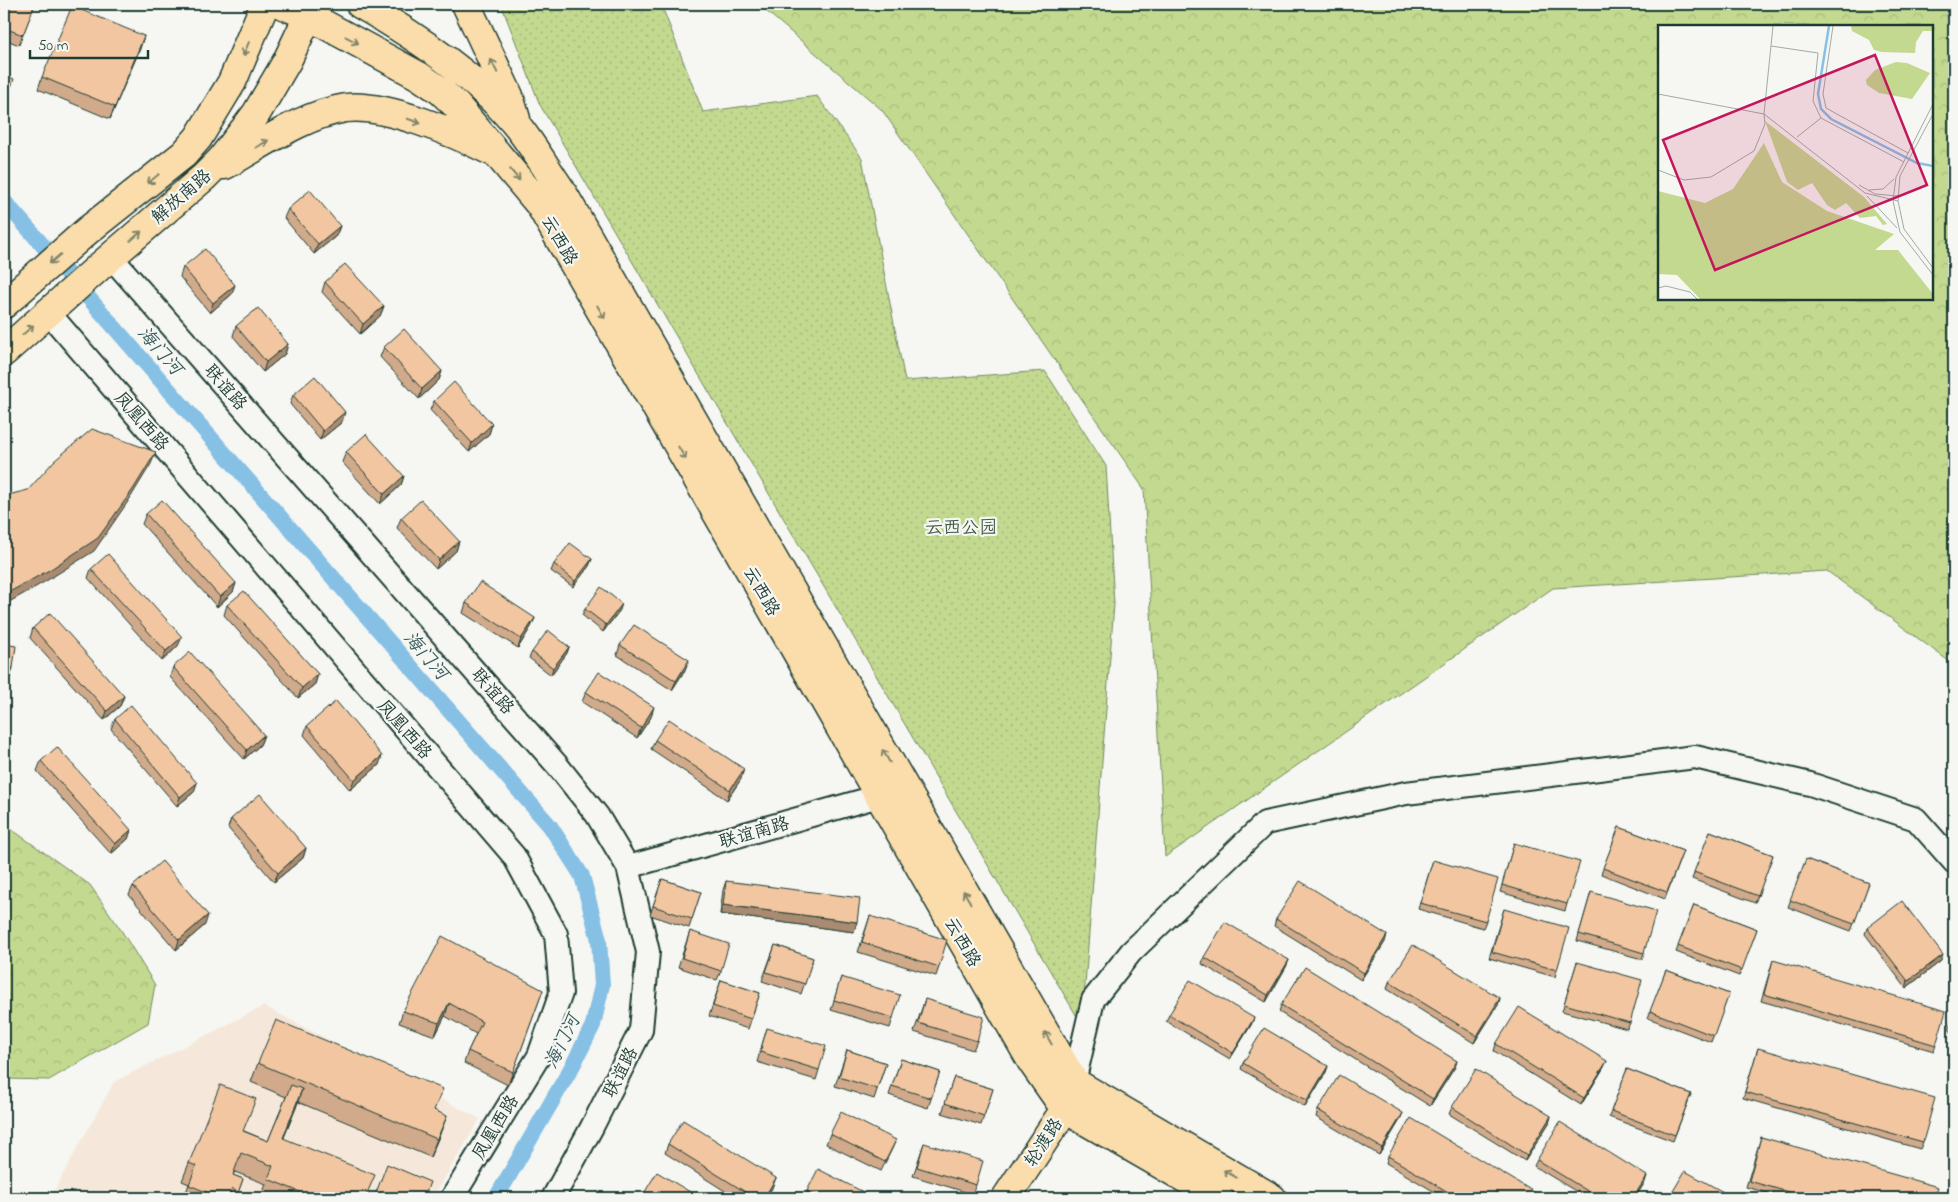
<svg xmlns="http://www.w3.org/2000/svg" width="1958" height="1202" viewBox="0 0 1958 1202" font-family="'Indie Flower','LXGW WenKai TC',sans-serif">
  <style>
    .built { fill: #f5e8da }
    .grass { fill: url(#grass-dots); stroke: #718b62 }
    .forest { fill: url(#forest-crowns); stroke: #718b62; fill-rule: evenodd }
    .lines { fill: none; stroke-linecap: round; stroke-linejoin: round }
    .canal { stroke: #86c0e5; stroke-width: 16 }
    .minor-casing { stroke: #1f3d34; stroke-width: 26 }
    .major-casing { stroke: #1f3d34; stroke-width: 31 }
    .minor { stroke: #f6f6f2; stroke-width: 22 }
    .major { stroke: #faddab; stroke-width: 28 }
    .wall { fill: #d0aa8a; stroke: #1f3d34 }
    .shaded-wall { fill: #a98b71; stroke: #1f3d34 }
    .building { fill: #f2c6a1; stroke: #1f3d34 }
    .oneway { stroke: #82856a }
    .labels { text-anchor: middle; stroke-width: 4.5; stroke-linejoin: round; paint-order: stroke }
    .street-label { font-size: 18px; fill: #1f3d34; stroke: #f6f6f2 }
    .park-label { font-size: 18px; fill: #405c46; stroke: #f6f6f2 }
    .water-label { font-size: 19px; font-style: italic; fill: #395e60; stroke: #f6f6f2 }
    .inset-river { fill: none; stroke: #86c0e5; stroke-width: 2.5 }
    .inset-road { fill: none; stroke: #a0aca6; stroke-width: 1 }
    .view { fill: #c2185b; fill-opacity: 0.15; stroke: #c2185b; stroke-width: 2.5 }
    .inset-edge { fill: none; stroke: #1f3d34; stroke-width: 2.5 }
  </style>
  <defs>
    <pattern id="grass-dots" width="8" height="8" patternUnits="userSpaceOnUse" patternTransform="scale(1.25)"><rect width="8" height="8" fill="#c3d98f"/><path d="M2 2h.1M6 6h.1" fill="none" stroke="#a7bb7c" stroke-width="1.8" stroke-linecap="round"/></pattern>
    <pattern id="forest-crowns" width="20" height="18" patternUnits="userSpaceOnUse" patternTransform="scale(1.25)"><rect width="20" height="18" fill="#c3d98f"/><path d="M2 6a3 3 0 1 1 6 0M12 15a3 3 0 1 1 6 0" fill="none" stroke="#a7bb7c"/></pattern>
  </defs>
  <rect width="100%" height="100%" fill="#f6f6f2"/>
  <filter id="ink" filterUnits="userSpaceOnUse"><feTurbulence type="fractalNoise" baseFrequency=".02" numOctaves="2"/><feDisplacementMap in="SourceGraphic" scale="10" xChannelSelector="R" yChannelSelector="G"/><feConvolveMatrix kernelMatrix="1 2 1 2 8 2 1 2 1" color-interpolation-filters="sRGB"/></filter>
  <g filter="url(#ink)">
    <path class="built" d="M264 1006 480 1119 433 1198H50L114 1082Z"/>
    <path class="grass" d="M501 4H661L703 112 817 96 862 158 905 381 1045 371 1106 466 1114 604 1082 1025 540 105Z"/>
    <path class="forest" d="M758 4H1954V665L1827 571 1553 588 1165 857 1144 489 882 110ZM1659 26H1932V299H1659Z
      M4 824 90 885 121 930 155 985 148 1023 49 1080 4 1079Z"/>
    <g class="lines">
      <path class="canal" d="M4 201 550 826 582 876 599 940 602 985 593 1025 573 1065 496 1198"/>
      <g class="minor-casing">
        <path id="minor" d="M111 257 557 765 597 815 628 867 648 952 641 1030 592 1127 553 1198
          M48 312 514 856 556 934 561 993 539 1056 452 1198
          M628 867 879 796
          M1074 1082 1093 1000 1131 952 1265 823 1406 793 1695 757 1810 784 1916 819 1954 862"/>
      </g>
      <g class="major-casing">
        <path id="major" d="M281 4 309 16 419 76 441 91 457 106 540 205 1032 1062 1065 1109 1219 1198
          M360 4C414 35 479 78 518 127 534 147 547 170 561 190L1074 1082 1272 1198
          M466 4 509 96 516 119
          M225 165C263 144 302 115 346 108 384 103 455 133 491 151
          M4 304 87 231 184 154 198 138 232 82 265 4
          M4 352 99 267 204 177 221 160 256 114 287 61 314 4
          M1006 1198 1065 1109 1071 1091"/>
      </g>
      <use href="#minor" class="minor"/>
      <use href="#major" class="major"/>
    </g>
    <path class="wall" d="M4 4H35L19 45 4 39Z
      M144 36 110 119 38 89 42 77Z
      M288 209 340 226 336 236 314 254 284 218Z
      M183 267 232 294 210 313 180 277Z
      M325 282 384 306 380 316 360 334 322 292Z
      M236 326 288 344 285 354 263 372 233 336Z
      M384 347 442 371 439 380 419 399 380 357Z
      M293 395 342 422 320 440 290 404Z
      M434 401 492 424 489 434 469 452 430 410Z
      M346 452 404 476 401 485 380 504 342 462Z
      M146 514 236 583 233 592 217 607 142 524Z
      M401 518 459 541 456 551 436 569 397 528Z
      M592 559 589 566 573 587 551 571 554 564Z
      M91 569 178 646 162 661 88 578Z
      M466 603 535 618 531 627 518 648 463 613Z
      M227 605 318 674 315 684 298 698 224 615Z
      M585 609 620 610 603 632 582 615Z
      M33 628 124 696 120 706 104 720 30 638Z
      M620 645 685 670 672 690 617 655Z
      M569 647 567 653 551 675 529 658 532 652Z
      M173 667 264 735 260 745 244 759 170 677Z
      M586 692 651 717 637 738 582 702Z
      M115 719 194 792 177 806 111 729Z
      M307 726 379 765 350 790 304 735Z
      M655 740 741 779 727 800 651 749Z
      M41 761 131 830 128 839 111 854 37 771Z
      M231 819 306 848 303 858 274 882 228 828Z
      M1619 827 1683 851 1665 899 1601 874Z
      M1710 831 1773 855 1755 903 1692 879Z
      M1514 843 1567 904 1565 911 1500 892Z
      M1806 859 1869 883 1851 931 1788 907Z
      M1433 860 1486 921 1483 928 1418 909Z
      M662 879 701 892 689 928 650 915Z
      M726 881 854 932 720 914 723 890Z
      M133 886 205 925 176 950 129 895Z
      M1591 892 1644 953 1642 959 1577 941Z
      M1694 905 1757 929 1739 976 1676 952Z
      M1504 909 1557 970 1555 977 1489 958Z
      M870 916 939 967 936 976 858 952Z
      M1276 919 1385 942 1361 980 1274 926Z
      M1867 928 1941 961 1906 988 1865 934Z
      M690 931 721 971 717 980 678 967Z
      M775 945 813 958 801 994 762 981Z
      M1204 957 1289 960 1286 967 1266 1002 1202 964Z
      M1773 960 1936 1045 1934 1051 1761 1001Z
      M1577 962 1630 1023 1627 1029 1562 1011Z
      M1666 970 1729 994 1711 1042 1648 1018Z
      M841 977 893 1018 890 1028 831 1010Z
      M721 980 760 993 748 1029 709 1016Z
      M1389 982 1500 998 1498 1005 1474 1043 1387 989Z
      M543 990 508 1085 464 1063 468 1051 476 1034 445 1016 435 1036 399 1023 403 1011Z
      M925 999 977 1041 973 1050 914 1032Z
      M1281 1005 1457 1061 1455 1067 1430 1106 1279 1012Z
      M1169 1015 1254 1018 1251 1025 1230 1059 1166 1021Z
      M1954 1019V1035L1949 1029 1951 1022Z
      M767 1028 819 1070 816 1080 757 1062Z
      M1496 1044 1604 1067 1581 1105 1494 1051Z
      M1758 1048 1923 1142 1920 1149 1743 1098Z
      M847 1050 886 1063 874 1099 835 1086Z
      M901 1059 940 1072 928 1108 889 1095Z
      M258 1063 435 1111 440 1134 430 1157 298 1102 283 1139 366 1198H261L266 1184 235 1172 233 1175 243 1179 236 1198H184L189 1184 182 1181 189 1163 244 1131 268 1141 286 1097 251 1082Z
      M1243 1063 1328 1066 1326 1072 1305 1107 1241 1069Z
      M1627 1069 1691 1094 1673 1141 1609 1117Z
      M954 1077 993 1089 981 1125 942 1113Z
      M1452 1107 1551 1116 1549 1123 1525 1161 1449 1114Z
      M1318 1110 1400 1120 1379 1155 1316 1117Z
      M830 1134 896 1140 892 1149 881 1171 826 1144Z
      M1761 1137 1935 1198H1785L1746 1187Z
      M924 1143 976 1185 972 1194 913 1176Z
      M668 1144 772 1188 766 1198H736L665 1153Z
      M1388 1156 1544 1198H1445L1386 1163Z
      M1537 1160 1645 1182 1635 1198H1587L1534 1166Z
      M807 1191 872 1198H804Z"/>
    <path class="shaded-wall" d="M144 36 140 49 110 119 115 107Z
      M340 226 336 236 314 254 318 244Z
      M235 285 232 294 210 313 213 303Z
      M384 306 380 316 360 334 363 324Z
      M288 344 285 354 263 372 266 362Z
      M442 371 439 380 419 399 422 389Z
      M345 412 342 422 320 440 323 431Z
      M492 424 489 434 469 452 472 443Z
      M156 452 151 464 129 500 94 551 46 581 4 605V595Z
      M404 476 401 485 380 504 384 494Z
      M459 541 456 551 436 569 439 560Z
      M592 559 589 566 573 587 575 581Z
      M236 583 233 592 217 607 220 597Z
      M622 604 620 610 603 632 606 625Z
      M535 618 531 627 518 648 521 639Z
      M182 637 178 646 162 661 166 651Z
      M569 647 567 653 551 675 553 668Z
      M689 660 685 670 672 690 676 681Z
      M4 667 13 668 10 678 4 677Z
      M318 674 315 684 298 698 302 688Z
      M124 696 120 706 104 720 107 711Z
      M654 707 651 717 637 738 641 728Z
      M264 735 260 745 244 759 247 750Z
      M382 756 379 765 350 790 354 780Z
      M744 769 741 779 727 800 730 790Z
      M197 783 194 792 177 806 180 797Z
      M131 830 128 839 111 854 115 844Z
      M306 848 303 858 274 882 278 873Z
      M723 905 857 922 854 932 720 914Z
      M208 915 205 925 176 950 179 940Z
      M1387 935 1385 942 1361 980 1364 973Z
      M1943 955 1941 961 1906 988 1908 981Z
      M1289 960 1286 967 1266 1002 1268 995Z
      M1500 998 1498 1005 1474 1043 1477 1036Z
      M449 1003 445 1016 435 1036 439 1023Z
      M1254 1018 1251 1025 1230 1059 1233 1053Z
      M1457 1061 1455 1067 1430 1106 1433 1099Z
      M1607 1061 1604 1067 1581 1105 1584 1098Z
      M1328 1066 1326 1072 1305 1107 1307 1101Z
      M302 1089 296 1108 276 1157 283 1138Z
      M1403 1113 1400 1120 1379 1155 1382 1148Z
      M447 1116 440 1134 430 1157 437 1139Z
      M1551 1116 1549 1123 1525 1161 1527 1155Z
      M1647 1176 1645 1182 1635 1198H1633Z
      M776 1178 772 1188 766 1198H764Z"/>
    <path class="building" d="M4 4H35L23 35 4 28Z
      M72 6 144 36 115 107 42 77Z
      M4 75 14 79 4 105Z
      M310 190 340 226 318 244 288 209Z
      M205 249 235 285 213 303 183 267Z
      M345 264 384 306 363 324 325 282Z
      M258 308 288 344 266 362 236 326Z
      M404 329 442 371 422 389 384 347Z
      M315 376 345 412 323 431 293 395Z
      M454 382 492 424 472 443 434 401Z
      M92 429 156 452 134 488 98 538 51 569 4 595V496L28 490 54 461Z
      M366 434 404 476 384 494 346 452Z
      M162 500 236 583 220 597 146 514Z
      M421 500 459 541 439 560 401 518Z
      M570 543 592 559 575 581 554 564Z
      M108 554 182 637 166 651 91 569Z
      M480 582 535 618 521 639 466 603Z
      M601 587 622 604 606 625 585 609Z
      M244 591 318 674 302 688 227 605Z
      M50 613 124 696 107 711 33 628Z
      M634 625 689 660 676 681 620 645Z
      M548 630 569 647 553 668 532 652Z
      M4 644 16 646 13 668 4 667Z
      M190 652 264 735 247 750 173 667Z
      M599 672 654 707 641 728 586 692Z
      M336 701 382 756 354 780 307 726Z
      M131 705 197 783 180 797 115 719Z
      M669 719 744 769 730 790 655 740Z
      M4 726 7 727 4 749Z
      M57 747 131 830 115 844 41 761Z
      M260 794 306 848 278 873 231 819Z
      M1619 827 1683 851 1667 892 1603 868Z
      M1710 831 1773 855 1758 896 1694 872Z
      M1514 843 1580 862 1567 904 1502 885Z
      M1806 859 1869 883 1854 924 1790 900Z
      M1433 860 1498 879 1486 921 1420 903Z
      M162 861 208 915 179 940 133 886Z
      M662 879 701 892 692 919 653 906Z
      M726 881 860 898 857 922 723 905Z
      M1300 881 1387 935 1364 973 1276 919Z
      M1591 892 1656 911 1644 953 1579 934Z
      M1902 901 1943 955 1908 981 1867 928Z
      M1694 905 1757 929 1742 970 1678 946Z
      M1504 909 1569 928 1557 970 1492 952Z
      M870 916 947 940 939 967 862 942Z
      M1225 922 1289 960 1268 995 1204 957Z
      M690 931 729 944 721 971 682 958Z
      M442 936 543 990 513 1072 468 1051 482 1022 449 1003 439 1023 403 1011Z
      M775 945 813 958 805 984 766 972Z
      M1413 945 1500 998 1477 1036 1389 982Z
      M1773 960 1946 1011 1936 1045 1764 994Z
      M1577 962 1642 980 1630 1023 1564 1004Z
      M1305 967 1457 1061 1433 1099 1281 1005Z
      M1666 970 1729 994 1714 1036 1650 1011Z
      M841 977 900 995 893 1018 834 1000Z
      M721 980 760 993 751 1019 713 1006Z
      M1190 980 1254 1018 1233 1053 1169 1015Z
      M925 999 984 1017 977 1041 918 1023Z
      M1519 1007 1607 1061 1584 1098 1496 1044Z
      M1954 1019V1026L1951 1022Z
      M276 1020 443 1089 434 1110 447 1116 437 1139 258 1063Z
      M767 1028 826 1046 819 1070 760 1052Z
      M1264 1028 1328 1066 1307 1101 1243 1063Z
      M1758 1048 1935 1098 1923 1142 1745 1092Z
      M847 1050 886 1063 877 1089 839 1077Z
      M901 1059 940 1072 931 1098 892 1086Z
      M1476 1069 1551 1116 1527 1155 1452 1107Z
      M1627 1069 1691 1094 1675 1135 1611 1111Z
      M1339 1075 1403 1113 1382 1148 1318 1110Z
      M954 1077 993 1089 984 1116 945 1103Z
      M220 1085 256 1099 243 1131 268 1141 291 1085 302 1089 283 1138 375 1175 365 1198H304L299 1196 300 1192 268 1179 273 1166 241 1153 233 1175 243 1179 238 1193 232 1188 228 1198H211L208 1197 209 1193 189 1185 196 1166 189 1163Z
      M841 1112 896 1140 885 1162 830 1134Z
      M1411 1118 1544 1198H1458L1388 1156Z
      M683 1120 776 1178 764 1198H755L668 1144Z
      M1560 1122 1647 1176 1633 1198H1599L1537 1160Z
      M1761 1137 1938 1187 1935 1198H1810L1749 1181Z
      M924 1143 983 1161 976 1185 917 1167Z
      M387 1164 430 1182 424 1198H374Z
      M818 1169 873 1197 872 1198H821L807 1191Z
      M1685 1171 1725 1193 1722 1198H1669Z
      M657 1172 700 1198H647L643 1195Z
      M1103 1192 1131 1198H1083L1088 1195Z"/>
    <defs><path id="oneway-shaft" d="M-6 0H5M1.5-3L5.5 0L1.5 3" fill="none" stroke-width="1.6" stroke-linecap="round" stroke-linejoin="round" transform="scale(1.25)"/></defs>
    <g class="oneway">
      <use href="#oneway-shaft" transform="translate(352 40) rotate(28)"/>
      <use href="#oneway-shaft" transform="translate(246 49) rotate(113)"/>
      <use href="#oneway-shaft" transform="translate(494 66) rotate(-116)"/>
      <use href="#oneway-shaft" transform="translate(414 121) rotate(19)"/>
      <use href="#oneway-shaft" transform="translate(262 144) rotate(-31)"/>
      <use href="#oneway-shaft" transform="translate(515 175) rotate(50)"/>
      <use href="#oneway-shaft" transform="translate(153 179) rotate(141)"/>
      <use href="#oneway-shaft" transform="translate(136 236) rotate(-41)"/>
      <use href="#oneway-shaft" transform="translate(55 259) rotate(139)"/>
      <use href="#oneway-shaft" transform="translate(601 312) rotate(60)"/>
      <use href="#oneway-shaft" transform="translate(28 330) rotate(-42)"/>
      <use href="#oneway-shaft" transform="translate(682 453) rotate(60)"/>
      <use href="#oneway-shaft" transform="translate(886 756) rotate(-120)"/>
      <use href="#oneway-shaft" transform="translate(967 897) rotate(-120)"/>
      <use href="#oneway-shaft" transform="translate(1048 1038) rotate(-120)"/>
      <use href="#oneway-shaft" transform="translate(1230 1174) rotate(-150)"/>
    </g>
  </g>
  <g class="labels">
    <g class="street-label">
      <text transform="translate(181 196) rotate(-41)" y="6">解放南路</text>
      <text transform="translate(560 240) rotate(60)" y="6">云西路</text>
      <text transform="translate(226 387) rotate(49)" y="6">联谊路</text>
      <text transform="translate(142 421) rotate(49)" y="6">凤凰西路</text>
      <text transform="translate(762 591) rotate(60)" y="6">云西路</text>
      <text transform="translate(493 691) rotate(49)" y="6">联谊路</text>
      <text transform="translate(405 729) rotate(49)" y="6">凤凰西路</text>
      <text transform="translate(754 832) rotate(-16)" y="6">联谊南路</text>
      <text transform="translate(963 942) rotate(60)" y="6">云西路</text>
      <text transform="translate(620 1072) rotate(-63)" y="6">联谊路</text>
      <text transform="translate(495 1127) rotate(-59)" y="6">凤凰西路</text>
      <text transform="translate(1043 1142) rotate(-57)" y="6">轮渡路</text>
    </g>
    <g class="park-label">
      <text x="961" y="533">云西公园</text>
    </g>
    <g class="water-label">
      <text transform="translate(161 350) rotate(49)" y="7">海门河</text>
      <text transform="translate(427 655) rotate(49)" y="7">海门河</text>
      <text transform="translate(561 1041) rotate(-64)" y="7">海门河</text>
    </g>
  </g>
  <g transform="translate(1658 25)">
    <rect width="275" height="275" fill="#f6f6f2"/>
    <path d="M107 96 206 172 229 199 225 200 218 191 202 193 188 178 177 185 169 180 154 158 140 165 129 157Z" fill="#c3d98f"/>
    <path d="M193 1H275V6H265L258 17 257 28 224 27 216 25 211 15 194 6ZM238 37 249 38 272 48 254 74 221 68 209 60 208 55 217 45ZM106 118 124 157 169 186 236 209 217 225H240L275 269V274H42L19 250 0 249V166L47 178 75 164Z" fill="#c3d98f"/>
    <path class="inset-river" d="M171 1 160 69 163 84 173 94 259 138 275 141"/>
    <path class="inset-road" d="M175 1 165 69 168 83 250 128M113 21 160 28 155 76 163 93 246 137M0 69 106 89 207 168 240 176M275 79 238 152 235 176 242 207 275 250M106 89 115 1M275 89 242 151 240 176 246 204 275 243M139 112 163 93M0 145 26 155 53 152 96 126 107 99 106 89M201 160 217 169 240 171M211 165 225 164 236 154M209 171 239 203M0 263 8 261 32 267 39 274"/>
    <path class="view" d="M217 30 269 160 57 245 5 115Z"/>
    <rect width="275" height="275" class="inset-edge"/>
  </g>
  <rect width="1958" height="1202" fill="none" stroke="#f6f6f2" stroke-width="20"/>
  <rect x="10" y="10" width="1938" height="1182" fill="none" stroke="#1f3d34" stroke-width="2" filter="url(#ink)"/>
  <path d="M30 50v8h118v-8" fill="none" stroke="#1f3d34" stroke-width="2.5"/>
  <text x="38" y="50" font-size="15" fill="#1f3d34" stroke="#f6f6f2" stroke-width="4" paint-order="stroke">50 m</text>
</svg>
